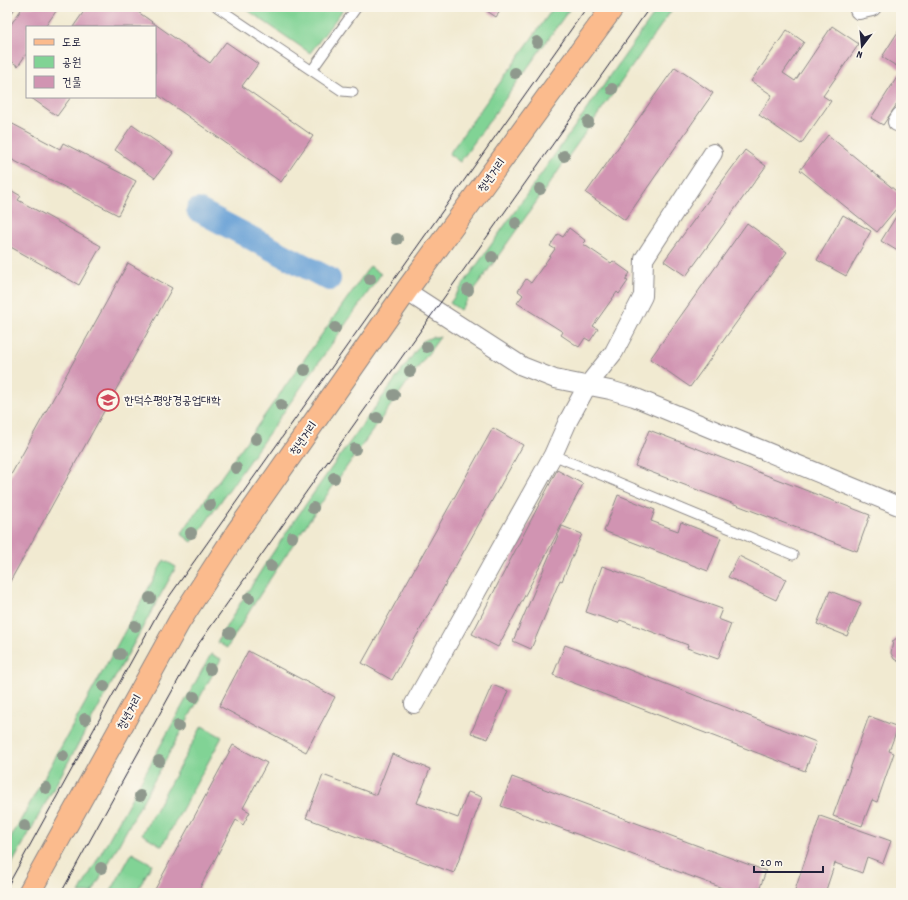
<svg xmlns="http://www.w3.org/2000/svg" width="908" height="900" viewBox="0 0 908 900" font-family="Dekko,'Poor Story',sans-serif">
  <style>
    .green { fill: #81d395; stroke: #527a68 }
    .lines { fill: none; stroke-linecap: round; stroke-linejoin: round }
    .canal { stroke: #68a0d6; stroke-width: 24 }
    .building { fill: #d194b2 }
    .lane-casing { stroke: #8a8686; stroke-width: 11 }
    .street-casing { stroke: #8a8686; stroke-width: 20 }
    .primary-casing { stroke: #8a8686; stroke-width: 24 }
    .lane { stroke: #fff; stroke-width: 9 }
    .street { stroke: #fff; stroke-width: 18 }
    .primary { stroke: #fbbb8d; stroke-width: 22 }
    .tram { stroke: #22223b; stroke-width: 1 }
    .tree { fill: #8f998d }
    .labels { text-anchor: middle; stroke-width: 4; stroke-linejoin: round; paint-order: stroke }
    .street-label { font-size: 12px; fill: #22223b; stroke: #fbf7ec }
    .poi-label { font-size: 12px; fill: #22223b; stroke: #fbf7ec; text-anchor: start }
  </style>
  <rect width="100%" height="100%" fill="#fbf7ec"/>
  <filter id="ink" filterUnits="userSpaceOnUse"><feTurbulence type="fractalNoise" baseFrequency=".025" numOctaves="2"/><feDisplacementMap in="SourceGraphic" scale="8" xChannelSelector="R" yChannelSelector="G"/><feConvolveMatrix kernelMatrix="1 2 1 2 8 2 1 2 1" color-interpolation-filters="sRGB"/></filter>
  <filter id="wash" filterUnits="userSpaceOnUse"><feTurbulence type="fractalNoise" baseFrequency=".012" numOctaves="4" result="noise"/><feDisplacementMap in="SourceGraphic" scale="16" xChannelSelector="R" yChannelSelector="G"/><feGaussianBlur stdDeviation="0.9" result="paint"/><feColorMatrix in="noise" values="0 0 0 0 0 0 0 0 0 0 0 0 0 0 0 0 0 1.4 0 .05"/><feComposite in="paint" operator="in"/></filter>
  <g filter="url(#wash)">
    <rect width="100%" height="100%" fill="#f1ead1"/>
    <path class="green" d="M243 7H345L310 53Z
      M554 7H571L460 162 449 154Z
      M659 7H674L460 310 450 303Z
      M370 266 381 274 192 542 181 534Z
      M432 337H440C367 439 291 540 227 648L217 642C278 537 352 440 423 341Z
      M164 560 176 567 7 873V845Z
      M211 654 221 659 92 893H79Z
      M202 726 222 737 162 846 142 834Z
      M132 853 152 864 136 893H110Z"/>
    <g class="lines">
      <path class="canal" d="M198 210 329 279"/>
    </g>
    <g id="blocks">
      <path class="building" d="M7 7H16L7 20Z
        M23 7H59L45 27H27V53L18 66 7 58V30Z
        M87 7H131L210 63 226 42 258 64 242 86 313 136 281 182 155 93V27H73Z
        M481 7H503L496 17Z
        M832 26 859 44 823 96 831 101 801 144 759 115 772 95 751 81 787 30 804 42 783 73 795 81Z
        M901 27V69L882 57Z
        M675 67 713 93 625 220 586 193Z
        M901 71V98L883 125 871 118Z
        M30 97H71L57 116Z
        M7 121 60 149 63 143 136 181 118 215 7 157Z
        M132 125 173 153 155 178 115 150Z
        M828 135 901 195V203L877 232 800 170Z
        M745 150 766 166 686 276 664 261Z
        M7 188 21 196 18 200 101 246 79 285 7 245Z
        M843 215 871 231 846 276 817 260Z
        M897 215 901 217V253L881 241Z
        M747 223 787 252 690 387 650 359Z
        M569 228 586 241 583 244 611 263 613 261 630 273 625 280 628 281 619 294 617 292 593 326 598 329 590 341 585 338 579 347 561 335 563 332 517 303 523 295 518 291 526 279 531 283 555 249 550 246 558 234 563 237Z
        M128 263 172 288 7 587V482Z
        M493 428 523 445 392 680 362 663Z
        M649 430 870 515 857 551 635 466Z
        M557 470 583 484 498 647 472 634Z
        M618 495 655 510 651 521 678 531 681 522 721 538 708 571 604 531Z
        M562 526 582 534 562 581 560 580 531 649 513 641Z
        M739 556 786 579 776 600 728 577Z
        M602 566 722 609 718 619 731 624 718 659 687 648 688 645 620 620 618 623 586 612Z
        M830 591 861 603 847 636 817 624Z
        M898 637H901V663L894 659 891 653 893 641Z
        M565 645 816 742 805 771 553 675Z
        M248 651 335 697 306 752 219 706Z
        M492 685 508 691 488 739 471 733Z
        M869 716 898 727 889 751 894 753 877 802 872 800 862 826 833 816Z
        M233 745 267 763 243 808 250 812 243 825 236 820 197 893H153Z
        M392 754 430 769 417 803 458 818 468 792 482 797 454 873 306 818 323 775 376 795Z
        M512 777 766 871 758 893H736L501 806Z
        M820 816 891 841 883 863 867 857 862 873 835 863 825 893H794Z"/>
    </g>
  </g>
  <g filter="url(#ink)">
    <use href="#blocks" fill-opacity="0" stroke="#8a8686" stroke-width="1"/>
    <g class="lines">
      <g class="lane-casing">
        <path id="lane" d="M217 7 342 91 353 92
          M312 70 357 7
          M553 455 793 555"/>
      </g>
      <g class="street-casing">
        <path id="street" d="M859 10 872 7
          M897 122 901 116
          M406 291 522 366 555 379 610 390 634 397 901 507
          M414 704 553 455 568 421 587 386 614 352 643 296 644 259 713 153"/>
      </g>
      <g class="primary-casing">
        <path id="primary" d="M29 893 179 622 237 532 406 291 613 7"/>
      </g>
      <use href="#lane" class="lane"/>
      <use href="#street" class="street"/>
      <use href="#primary" class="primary"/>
      <path class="tram" d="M7 887 159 611 587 7
        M61 893 197 646 650 7"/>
    </g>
    <g class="tree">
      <circle cx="537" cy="42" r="6"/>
      <circle cx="515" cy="73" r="6"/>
      <circle cx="612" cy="89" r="6"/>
      <circle cx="588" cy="122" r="6"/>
      <circle cx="564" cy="156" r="6"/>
      <circle cx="540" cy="189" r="6"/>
      <circle cx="516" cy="223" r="6"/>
      <circle cx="397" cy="239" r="6"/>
      <circle cx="492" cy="257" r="6"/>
      <circle cx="370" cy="279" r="6"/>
      <circle cx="468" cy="290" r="6"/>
      <circle cx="335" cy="328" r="6"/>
      <circle cx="427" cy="347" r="6"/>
      <circle cx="305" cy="370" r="6"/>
      <circle cx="410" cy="371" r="6"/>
      <circle cx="394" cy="395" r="6"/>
      <circle cx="281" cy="405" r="6"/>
      <circle cx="377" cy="418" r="6"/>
      <circle cx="256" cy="439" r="6"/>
      <circle cx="355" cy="449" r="6"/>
      <circle cx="236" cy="468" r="6"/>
      <circle cx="334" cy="478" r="6"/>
      <circle cx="210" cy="505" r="6"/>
      <circle cx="313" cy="508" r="6"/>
      <circle cx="191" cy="533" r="6"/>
      <circle cx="292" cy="537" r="6"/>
      <circle cx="271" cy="566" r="6"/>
      <circle cx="150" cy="598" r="6"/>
      <circle cx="249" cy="598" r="6"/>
      <circle cx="135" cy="626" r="6"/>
      <circle cx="230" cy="633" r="6"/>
      <circle cx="120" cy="654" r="6"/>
      <circle cx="210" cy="669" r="6"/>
      <circle cx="104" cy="686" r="6"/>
      <circle cx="194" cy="697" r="6"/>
      <circle cx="85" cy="719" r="6"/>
      <circle cx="178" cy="726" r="6"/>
      <circle cx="63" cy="756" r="6"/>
      <circle cx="159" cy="761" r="6"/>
      <circle cx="46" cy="788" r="6"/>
      <circle cx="140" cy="796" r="6"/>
      <circle cx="25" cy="826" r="6"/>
      <circle cx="101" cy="868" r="6"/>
    </g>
  </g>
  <defs>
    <g id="university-ring" transform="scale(1.15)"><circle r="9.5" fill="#fbf7ec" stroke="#d1495b" stroke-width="1.5"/><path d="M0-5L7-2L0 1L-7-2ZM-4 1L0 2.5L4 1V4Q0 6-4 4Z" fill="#d1495b"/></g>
  </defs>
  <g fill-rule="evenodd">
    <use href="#university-ring" x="108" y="400"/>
  </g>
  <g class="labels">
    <g class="street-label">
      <text transform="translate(491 175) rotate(-54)" y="4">청년거리</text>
      <text transform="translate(303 438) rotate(-55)" y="4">청년거리</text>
      <text transform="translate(129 712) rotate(-61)" y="4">청년거리</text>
    </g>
    <g class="poi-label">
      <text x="124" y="404">한덕수평양경공업대학</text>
    </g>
  </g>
  <rect width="908" height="900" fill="none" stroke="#fbf7ec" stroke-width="24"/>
  <rect x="26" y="26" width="130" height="72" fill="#fbf7ec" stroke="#a4a2a5"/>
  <rect x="34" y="39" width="20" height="6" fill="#fbbb8d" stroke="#a4a2a5"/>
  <text x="62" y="46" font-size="12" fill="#22223b">도로</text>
  <rect x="34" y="56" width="20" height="12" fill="#81d395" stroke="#a4a2a5"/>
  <text x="62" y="66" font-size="12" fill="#22223b">공원</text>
  <rect x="34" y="76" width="20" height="12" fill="#d194b2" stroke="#a4a2a5"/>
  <text x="62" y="86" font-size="12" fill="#22223b">건물</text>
  <g transform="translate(862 46) rotate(196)" stroke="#fbf7ec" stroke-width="3" paint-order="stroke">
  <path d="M0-3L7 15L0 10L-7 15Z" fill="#22223b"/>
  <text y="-6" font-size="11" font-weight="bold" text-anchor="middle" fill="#22223b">N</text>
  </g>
  <path d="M754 866v6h69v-6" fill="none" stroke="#22223b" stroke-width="2"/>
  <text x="760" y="866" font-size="12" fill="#22223b" stroke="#fbf7ec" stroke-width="3" paint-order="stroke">20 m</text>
</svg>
